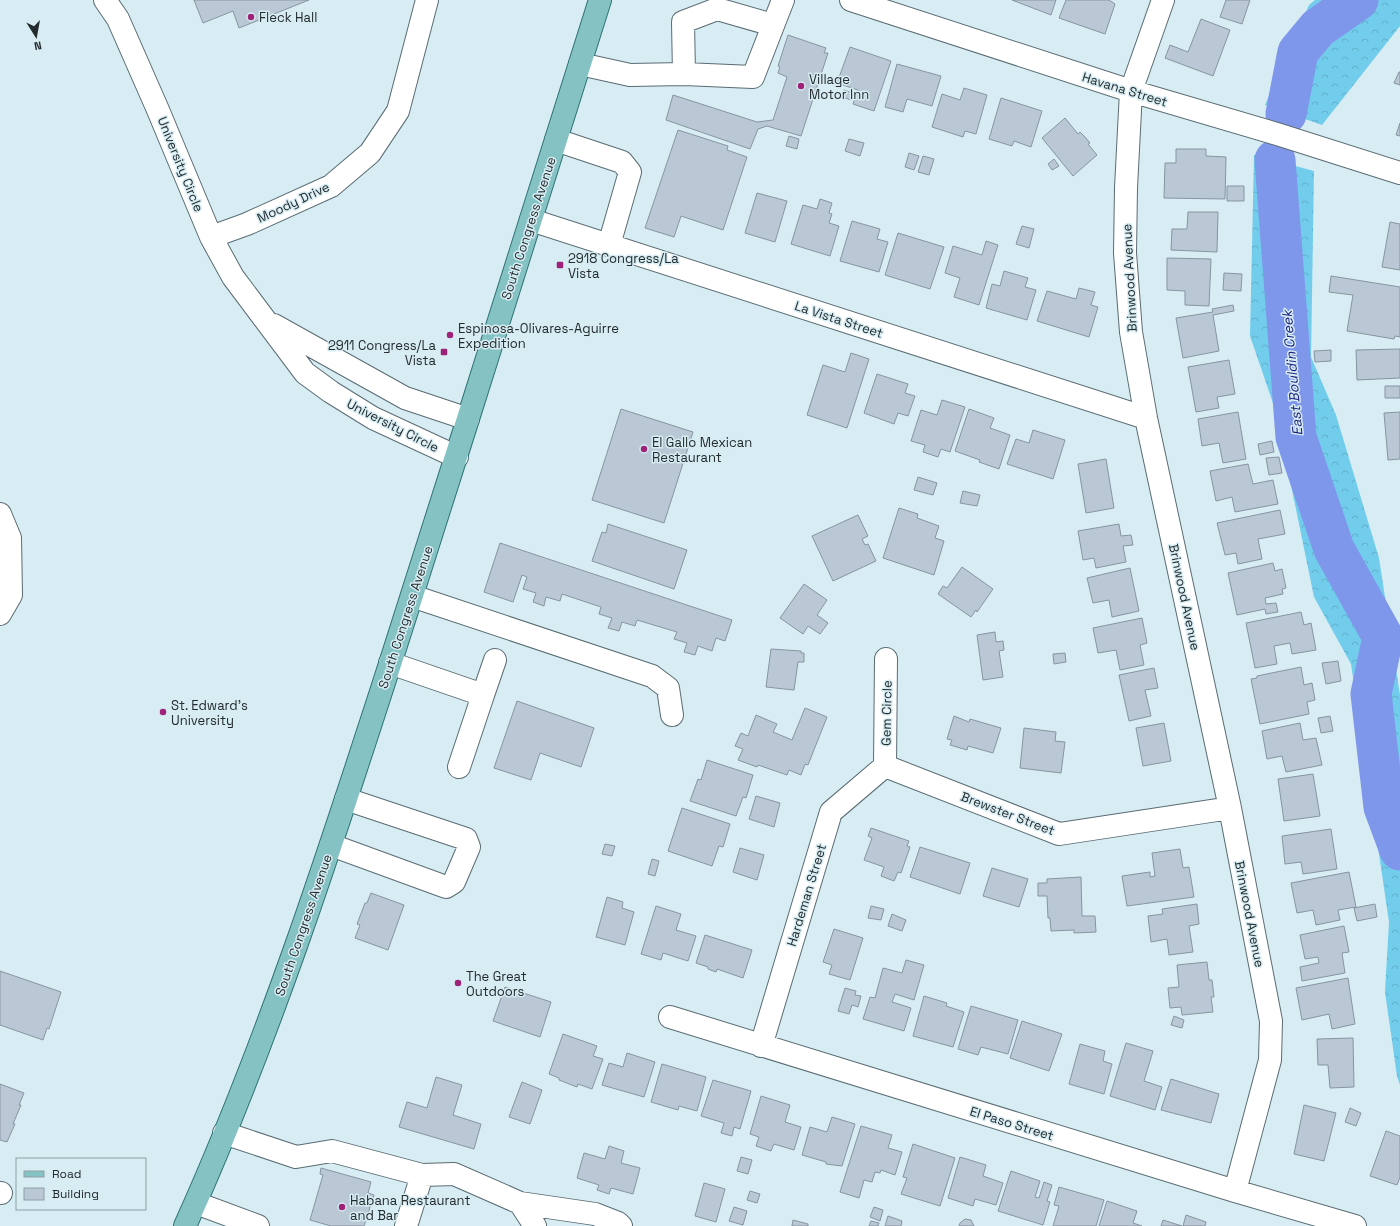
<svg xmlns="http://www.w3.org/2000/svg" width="1400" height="1226" viewBox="0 0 1400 1226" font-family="'Space Grotesk',sans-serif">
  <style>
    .forest { fill: url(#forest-crowns) }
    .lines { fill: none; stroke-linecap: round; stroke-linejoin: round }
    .river { stroke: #7f97eb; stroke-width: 41 }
    .building { fill: #bac8d5; stroke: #8795a1 }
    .minor-casing { stroke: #5a6c73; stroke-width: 24 }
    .major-casing { stroke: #2e7376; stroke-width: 24 }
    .minor { stroke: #fff; stroke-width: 22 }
    .major { stroke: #85c2c4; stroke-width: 22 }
    .poi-dot { fill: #9e2277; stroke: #d7ecf3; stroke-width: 1.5 }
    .labels { text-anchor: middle; stroke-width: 3; stroke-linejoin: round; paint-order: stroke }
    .poi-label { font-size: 13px; fill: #232b2d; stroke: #d7ecf3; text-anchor: start }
    .street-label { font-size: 13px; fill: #232b2d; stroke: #d7ecf3 }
    .water-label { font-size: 14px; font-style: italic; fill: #191e7e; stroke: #d7ecf3 }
  </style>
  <defs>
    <pattern id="forest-crowns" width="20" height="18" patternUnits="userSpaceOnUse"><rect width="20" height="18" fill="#72cdec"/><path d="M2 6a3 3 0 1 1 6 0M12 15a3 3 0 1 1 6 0" fill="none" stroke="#62b0cb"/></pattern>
  </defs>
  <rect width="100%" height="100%" fill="#d7ecf3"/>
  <path class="forest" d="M1315 0H1400V26L1322 125 1265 105 1309 5Z
    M1254 155 1314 171 1311 357 1336 415 1379 558 1400 695V1085L1397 1076 1385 992 1389 922 1351 664 1314 597 1276 412 1250 336Z"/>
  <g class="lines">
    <path class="river" d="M1286 114 1298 52 1318 28 1358 0
      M1275 160 1296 437 1334 549 1383 637 1371 694 1384 807 1400 850"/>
  </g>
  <path class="building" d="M194 0H309L239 28 233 11 203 23Z
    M1012 0H1056L1051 15Z
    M1066 0H1109L1115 4 1105 34 1059 18Z
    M1226 0H1250L1242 24 1220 17Z
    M1201 19 1230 30 1213 76 1165 58 1170 45 1188 52Z
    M788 35 826 48 824 53H828L801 136 767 126 758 129 750 149 666 120 673 95 757 122 773 120 787 77 778 73 780 67 778 66Z
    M850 47 891 61 874 111 853 104 858 90 837 83Z
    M897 64 941 76 932 106 907 99 903 112 885 107Z
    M1399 72H1400V85L1394 83Z
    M964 88 987 95 976 134 965 131 963 137 932 127 942 94 960 100Z
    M844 90 853 93 851 100 842 97Z
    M1001 98 1042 111 1031 147 1014 141 1012 146 989 139Z
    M1065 118 1078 134 1080 132 1085 137 1090 143 1088 144 1097 155 1073 176 1042 138Z
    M1400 123V136L1396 135Z
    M678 130 728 146 727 150 747 157 723 230 681 216 674 237 645 228Z
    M789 136 799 139 797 149 786 146Z
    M849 139 864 143 860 156 845 151Z
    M1176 149H1206V156L1226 157 1225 199 1164 198 1165 163H1176Z
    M909 153 919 156 914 170 905 167Z
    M923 156 934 159 929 175 918 172Z
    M1054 159 1059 166 1052 170 1048 164Z
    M1227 186H1244V201H1227Z
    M757 193 787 201 775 242 745 233Z
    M820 199 832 203 829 213 832 214 829 223 839 226 830 256 791 244 803 205 817 209Z
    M1188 212H1218L1217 252 1171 250 1172 229H1187Z
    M852 221 880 229 877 239 888 242 879 272 840 261Z
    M1390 222 1400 224V270L1382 267Z
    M1022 226 1034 229 1029 248 1016 244Z
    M898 233 944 247 930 289 885 275Z
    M986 241 998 245 979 305 954 297 960 278 945 273 953 246 982 255Z
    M1167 258 1211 259 1209 306 1185 305V291L1167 290Z
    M1004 271 1028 278 1025 287 1036 290 1027 320 986 308 992 284 1000 286Z
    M1224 273 1242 274 1241 291 1223 290Z
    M1331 276 1400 287V337L1395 336 1394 339 1347 331 1353 295 1329 292Z
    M1079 288 1095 292 1091 305 1098 307 1089 337 1037 321 1047 291 1076 299Z
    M1233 305 1234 311 1213 315 1219 351 1183 358 1176 318 1213 312 1212 309Z
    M1400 349V378L1357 380 1356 350Z
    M1331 350V361L1315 362 1314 351Z
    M851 353 869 359 847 428 807 415 823 365 845 372Z
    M1229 360 1235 394 1217 397 1219 408 1196 412 1188 367Z
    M877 374 908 384 905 393 915 396 908 416 898 413 894 424 864 413Z
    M1385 386H1400V398H1385Z
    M942 400 965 407 950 452 941 449 938 457 923 452 925 445 911 441 921 410 937 415Z
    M621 409 693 432 664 523 592 500Z
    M969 409 994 418 990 428 1010 435 999 469 979 462 980 460 955 451Z
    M1238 412 1246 459 1223 463 1219 443 1202 446 1198 419Z
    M1400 412V459L1388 460 1384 413Z
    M1033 430 1065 440 1053 479 1007 464 1016 439 1029 443Z
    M1272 441 1274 452 1260 455 1258 444Z
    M1279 457 1282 473 1269 475 1266 458Z
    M1106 459 1114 508 1086 513 1078 464Z
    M1248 464 1253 484 1273 480 1278 504 1235 512 1232 497 1216 501 1210 471Z
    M918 477 937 483 933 495 914 490Z
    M963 491 980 495 977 506 960 503Z
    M899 508 918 514 917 518 939 526 935 538 944 541 934 575 883 558Z
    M1280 510 1285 534 1258 539 1262 559 1238 564 1236 553 1225 555 1217 523Z
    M858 515 868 536 862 539 865 545 868 544 876 561 833 581 812 536Z
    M608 524 687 550 674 589 592 561 602 532 606 533Z
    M1119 524 1121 536 1131 535 1133 545 1123 546 1126 562 1096 568 1094 558 1083 560 1078 531Z
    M500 543 732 620 725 641 716 638 712 651 698 646 695 655 684 652 687 643 674 639 677 632 637 620 635 626 622 622 619 631 608 628 612 618 599 614 601 607 562 594 560 601 546 597 544 606 533 602 536 593 523 589 527 577 522 575 513 602 484 592Z
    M1273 563 1275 571 1282 569 1286 588 1282 589 1283 594 1265 598 1266 604 1276 603 1278 612 1266 614 1265 609 1237 615 1228 573Z
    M962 567 993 589 977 612 976 610 971 617 938 594 943 586 947 588Z
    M1130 568 1139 611 1112 617 1109 600 1093 603 1087 578Z
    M804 584 827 600 817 615 828 623 820 634 808 626 803 634 780 618Z
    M1301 612 1304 625 1311 623 1316 650 1292 654 1290 643 1274 646 1277 664 1255 668 1246 623Z
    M1142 618 1147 643 1140 645 1144 665 1120 670 1116 650 1098 653 1093 628Z
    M995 632 996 642 1003 641 1004 650 999 651 1003 677 983 680 977 635Z
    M771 649 801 651V653H804V662H798L794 690 766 687Z
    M1065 653 1066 662 1054 664 1053 654Z
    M1338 661 1341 681 1326 684 1322 663Z
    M1301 667 1304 685 1312 683 1315 700 1307 702 1309 714 1260 724 1251 679 1257 678V676Z
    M1154 668 1158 688 1145 690 1151 716 1129 721 1119 675Z
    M517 701 594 728 581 767 540 753 531 780 494 768Z
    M805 708 827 717 808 765 805 764 801 775 789 770 787 775 758 765 757 767 738 760 743 749 735 746 741 733 748 736 756 715 777 724 773 732 792 740Z
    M954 716 969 722 970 719 1001 728 993 753 968 746 967 750 950 745 952 740 947 739Z
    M1330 716 1333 731 1321 733 1318 718Z
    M1164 723 1171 761 1143 766 1136 728Z
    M1300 723 1303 740 1316 738 1322 765 1286 772 1282 756 1267 759 1262 731Z
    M1024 728 1056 732 1055 741 1065 742 1061 773 1020 768Z
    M707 760 753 775 746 798 743 797 736 816 690 801 698 779 701 780Z
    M1313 774 1320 816 1284 821 1278 779Z
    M756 796 780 803 774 827 749 819Z
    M682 808 730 824 723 847 719 846 712 866 668 851Z
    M871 828 909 841 907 846 910 847 901 873 898 872 894 881 881 876 884 867 864 860 872 838 868 836Z
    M1331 829 1337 869 1303 874 1301 862 1285 864 1282 836Z
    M605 844 615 846 612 856 602 854Z
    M920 847 970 863 960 894 910 877Z
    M740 848 764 855 757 880 733 872Z
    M1180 849 1183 868 1189 867 1194 897 1127 906 1122 876 1150 872V877L1155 876 1152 853Z
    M652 859 659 861 655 876 648 874Z
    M992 868 1028 879 1019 907 983 896Z
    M1349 872 1356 907 1338 910 1340 920 1316 925 1313 910 1297 913 1291 883Z
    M1081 877 1082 916H1095L1096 932 1074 933V930L1051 931 1050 918H1048L1047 896H1038V883H1047V879Z
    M371 893 404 905 388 950 355 938 360 925 357 924 365 903H367Z
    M607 897 623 902 622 908 634 912 625 945 596 937Z
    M1197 904 1199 924 1189 926 1193 952 1169 955 1167 939 1151 942 1148 916 1163 914 1162 909Z
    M1375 904 1377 917 1357 921 1354 908Z
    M656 906 681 914 676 930 696 936 688 961 663 953 661 960 641 954Z
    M871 906 884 909 881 920 868 918Z
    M892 914 906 920 902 931 888 926Z
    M1344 926 1349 952 1342 953 1345 973 1302 981 1300 967 1319 963 1318 957 1305 959 1300 935Z
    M834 929 863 938 850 980 829 974 832 965 823 962Z
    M705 935 752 950 743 978 717 969 716 972 708 969V967L696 963Z
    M906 960 924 965 914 1000 895 994 892 1002 911 1008 904 1031 863 1019 870 997 875 998 883 968 902 973Z
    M1207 962 1209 980H1212L1214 997H1211L1213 1012 1182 1015 1181 1007 1170 1008 1168 988 1179 987 1177 965Z
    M0 971 61 992 49 1029 47 1028 43 1040 0 1025Z
    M1348 978 1355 1024 1332 1029 1329 1014 1302 1020 1296 988Z
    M505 987 551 1002 540 1037 493 1021Z
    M845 988 856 991 855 995 861 996 858 1007 852 1005 849 1014 838 1011Z
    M924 996 947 1003 946 1006 964 1012 953 1047 913 1036Z
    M971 1006 1018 1020 1008 1054 981 1047 978 1055 958 1049Z
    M1174 1016 1184 1020 1182 1028 1171 1025Z
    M1022 1021 1062 1034 1049 1071 1010 1058Z
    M563 1034 597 1046 593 1056 603 1059 592 1089 578 1084 577 1087 559 1080V1078L549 1074Z
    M1353 1038 1354 1087 1330 1088 1328 1065H1318L1317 1039Z
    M1126 1043 1153 1051 1144 1081 1162 1087 1155 1110 1110 1096Z
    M1080 1044 1105 1051 1103 1061 1112 1064 1104 1094 1069 1084Z
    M627 1053 655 1062 644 1097 602 1085 609 1063 623 1067Z
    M662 1064 706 1077 697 1111 679 1106 678 1110 651 1102Z
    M436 1077 462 1085 453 1115 481 1124 474 1149 399 1127 407 1102 427 1108Z
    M1171 1079 1219 1094 1211 1123 1161 1110Z
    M713 1080 751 1091 740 1129 734 1127 732 1136 721 1133 724 1123 701 1116Z
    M522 1082 542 1090 530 1124 509 1117Z
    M0 1084 24 1093 19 1105H21L13 1124H15L7 1142 0 1140Z
    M761 1096 790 1105 785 1122 801 1127 794 1150 774 1144 771 1151 756 1146 759 1137 750 1134Z
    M1304 1105 1336 1113 1324 1161 1294 1154Z
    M1350 1108 1361 1113 1356 1126 1345 1122Z
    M832 1117 855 1124 842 1166 826 1164V1162L802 1155 810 1127 827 1132Z
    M861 1126 892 1135 888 1148 902 1152 895 1175 881 1170 880 1173 875 1172 872 1182 864 1180 859 1198 840 1192Z
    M1386 1131 1400 1136V1177L1397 1185 1370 1176Z
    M913 1144 955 1158 940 1206 901 1194 907 1178 903 1177Z
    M609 1146 624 1151 621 1163 640 1168 633 1194 611 1188 609 1194 597 1190 599 1185 577 1178 584 1153 605 1159Z
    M741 1157 752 1160 748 1174 737 1171Z
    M960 1157 986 1165 983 1176 1003 1183 996 1205 975 1199 973 1206 948 1198Z
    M321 1168 371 1182 368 1193 374 1195 364 1226H331L310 1220 323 1175 320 1174Z
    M1011 1171 1040 1181 1035 1197 1039 1198 1044 1182 1052 1185 1047 1201 1050 1202 1043 1225 998 1211Z
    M704 1183 725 1189 716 1222 695 1216Z
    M1059 1187 1104 1200 1096 1226H1053L1059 1206 1054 1205Z
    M750 1191 760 1194 757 1203 747 1200Z
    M1107 1201 1137 1211 1133 1223 1142 1226H1099Z
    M734 1207 747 1211 743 1225 729 1221Z
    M874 1207 883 1210 880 1221 870 1217Z
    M1186 1215 1206 1222 1205 1226H1183Z
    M888 1216 902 1221 901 1226H885Z
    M965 1219 971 1220 974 1226H959L960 1223Z
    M793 1220 808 1224V1226H792Z
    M1163 1220 1182 1226H1161Z
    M871 1221 879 1223 878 1226H869Z"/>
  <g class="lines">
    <g class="minor-casing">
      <path id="minor" d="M105 0 118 19 158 110 211 237 233 277 305 373 331 392 373 418 457 457
        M851 0 1131 91 1277 134 1400 173
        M1163 0 1131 91 1126 188 1125 253 1131 332 1146 418 1230 808 1271 1021 1270 1060 1235 1191
        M580 64 630 75 684 74 753 77 783 0
        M684 74 683 22 717 9 773 25
        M556 140 622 162 630 172 609 245
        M531 220 1146 418
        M211 237 247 224 331 186 370 153 398 111 427 0
        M274 325 405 398 468 419
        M0 514 10 538 11 595 0 614
        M412 596 652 676 668 688 672 715
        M390 663 483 695 459 767
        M483 695 495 660
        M885 766 1059 834 1230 808
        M885 766 886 659
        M331 845 446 887 454 882 469 847 466 839 346 799
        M670 1017 1235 1191 1355 1226
        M761 1046 831 812 885 766
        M224 1133 296 1157 332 1151 422 1175 406 1226
        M422 1175 454 1174 520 1203 595 1214 618 1223 621 1226
        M0 1193H1
        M196 1203 258 1226
        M520 1203 535 1226"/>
    </g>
    <g class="major-casing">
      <path id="major" d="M185 1226C267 1044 329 853 390 664 461 443 530 221 600 0"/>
    </g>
    <use href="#minor" class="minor"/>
    <use href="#major" class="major"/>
  </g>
  <g class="poi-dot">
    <circle cx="251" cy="17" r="4"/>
    <circle cx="801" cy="86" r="4"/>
    <rect x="556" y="261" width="8" height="8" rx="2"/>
    <circle cx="450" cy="335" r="4"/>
    <rect x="440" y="348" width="8" height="8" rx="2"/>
    <circle cx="644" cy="449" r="4"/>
    <circle cx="163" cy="712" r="4"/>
    <circle cx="458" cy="983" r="4"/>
    <circle cx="342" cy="1207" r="4"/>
  </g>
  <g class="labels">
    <g class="poi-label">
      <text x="259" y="22">Fleck Hall</text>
      <text x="809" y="84">Village<tspan x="809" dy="15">Motor Inn</tspan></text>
      <text x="568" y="263">2918 Congress/La<tspan x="568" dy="15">Vista</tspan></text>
      <text x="458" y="333">Espinosa-Olivares-Aguirre<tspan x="458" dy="15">Expedition</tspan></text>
      <text x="436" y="350" text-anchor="end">2911 Congress/La<tspan x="436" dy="15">Vista</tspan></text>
      <text x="652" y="447">El Gallo Mexican<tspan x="652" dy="15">Restaurant</tspan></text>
      <text x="171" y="710">St. Edward's<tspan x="171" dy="15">University</tspan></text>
      <text x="466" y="981">The Great<tspan x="466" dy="15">Outdoors</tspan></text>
      <text x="350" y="1205">Habana Restaurant<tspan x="350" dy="15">and Bar</tspan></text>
    </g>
    <g class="street-label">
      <text transform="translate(1125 89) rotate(17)" y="5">Havana Street</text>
      <text transform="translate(181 164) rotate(68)" y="5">University Circle</text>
      <text transform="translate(293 202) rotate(-25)" y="5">Moody Drive</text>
      <text transform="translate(528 228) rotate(-72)" y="5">South Congress Avenue</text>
      <text transform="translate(1129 278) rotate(-93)" y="5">Brinwood Avenue</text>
      <text transform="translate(839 319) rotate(18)" y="5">La Vista Street</text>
      <text transform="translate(393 425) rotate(27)" y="5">University Circle</text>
      <text transform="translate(1185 597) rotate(78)" y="5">Brinwood Avenue</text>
      <text transform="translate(405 617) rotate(-72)" y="5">South Congress Avenue</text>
      <text transform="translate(886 713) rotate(-89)" y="5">Gem Circle</text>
      <text transform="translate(1008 813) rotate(21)" y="5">Brewster Street</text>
      <text transform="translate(806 895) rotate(-73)" y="5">Hardeman Street</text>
      <text transform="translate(1250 914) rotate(79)" y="5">Brinwood Avenue</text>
      <text transform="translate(303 925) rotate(-71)" y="5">South Congress Avenue</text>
      <text transform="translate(1012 1123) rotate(17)" y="5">El Paso Street</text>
    </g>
    <g class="water-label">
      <text transform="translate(1292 373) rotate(-95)" y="5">East Bouldin Creek</text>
    </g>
  </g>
  <rect x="16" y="1158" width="130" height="52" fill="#d7ecf3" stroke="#8f9fa4"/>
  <rect x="24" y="1171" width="20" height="6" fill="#85c2c4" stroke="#8f9fa4"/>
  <text x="52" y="1178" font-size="12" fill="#232b2d">Road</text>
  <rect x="24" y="1188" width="20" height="12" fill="#bac8d5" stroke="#8f9fa4"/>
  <text x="52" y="1198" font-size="12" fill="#232b2d">Building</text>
  <g transform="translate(36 36) rotate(169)" stroke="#d7ecf3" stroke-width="3" paint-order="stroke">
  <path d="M0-3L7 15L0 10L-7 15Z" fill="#232b2d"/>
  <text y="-6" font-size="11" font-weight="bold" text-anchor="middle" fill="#232b2d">N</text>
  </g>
</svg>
